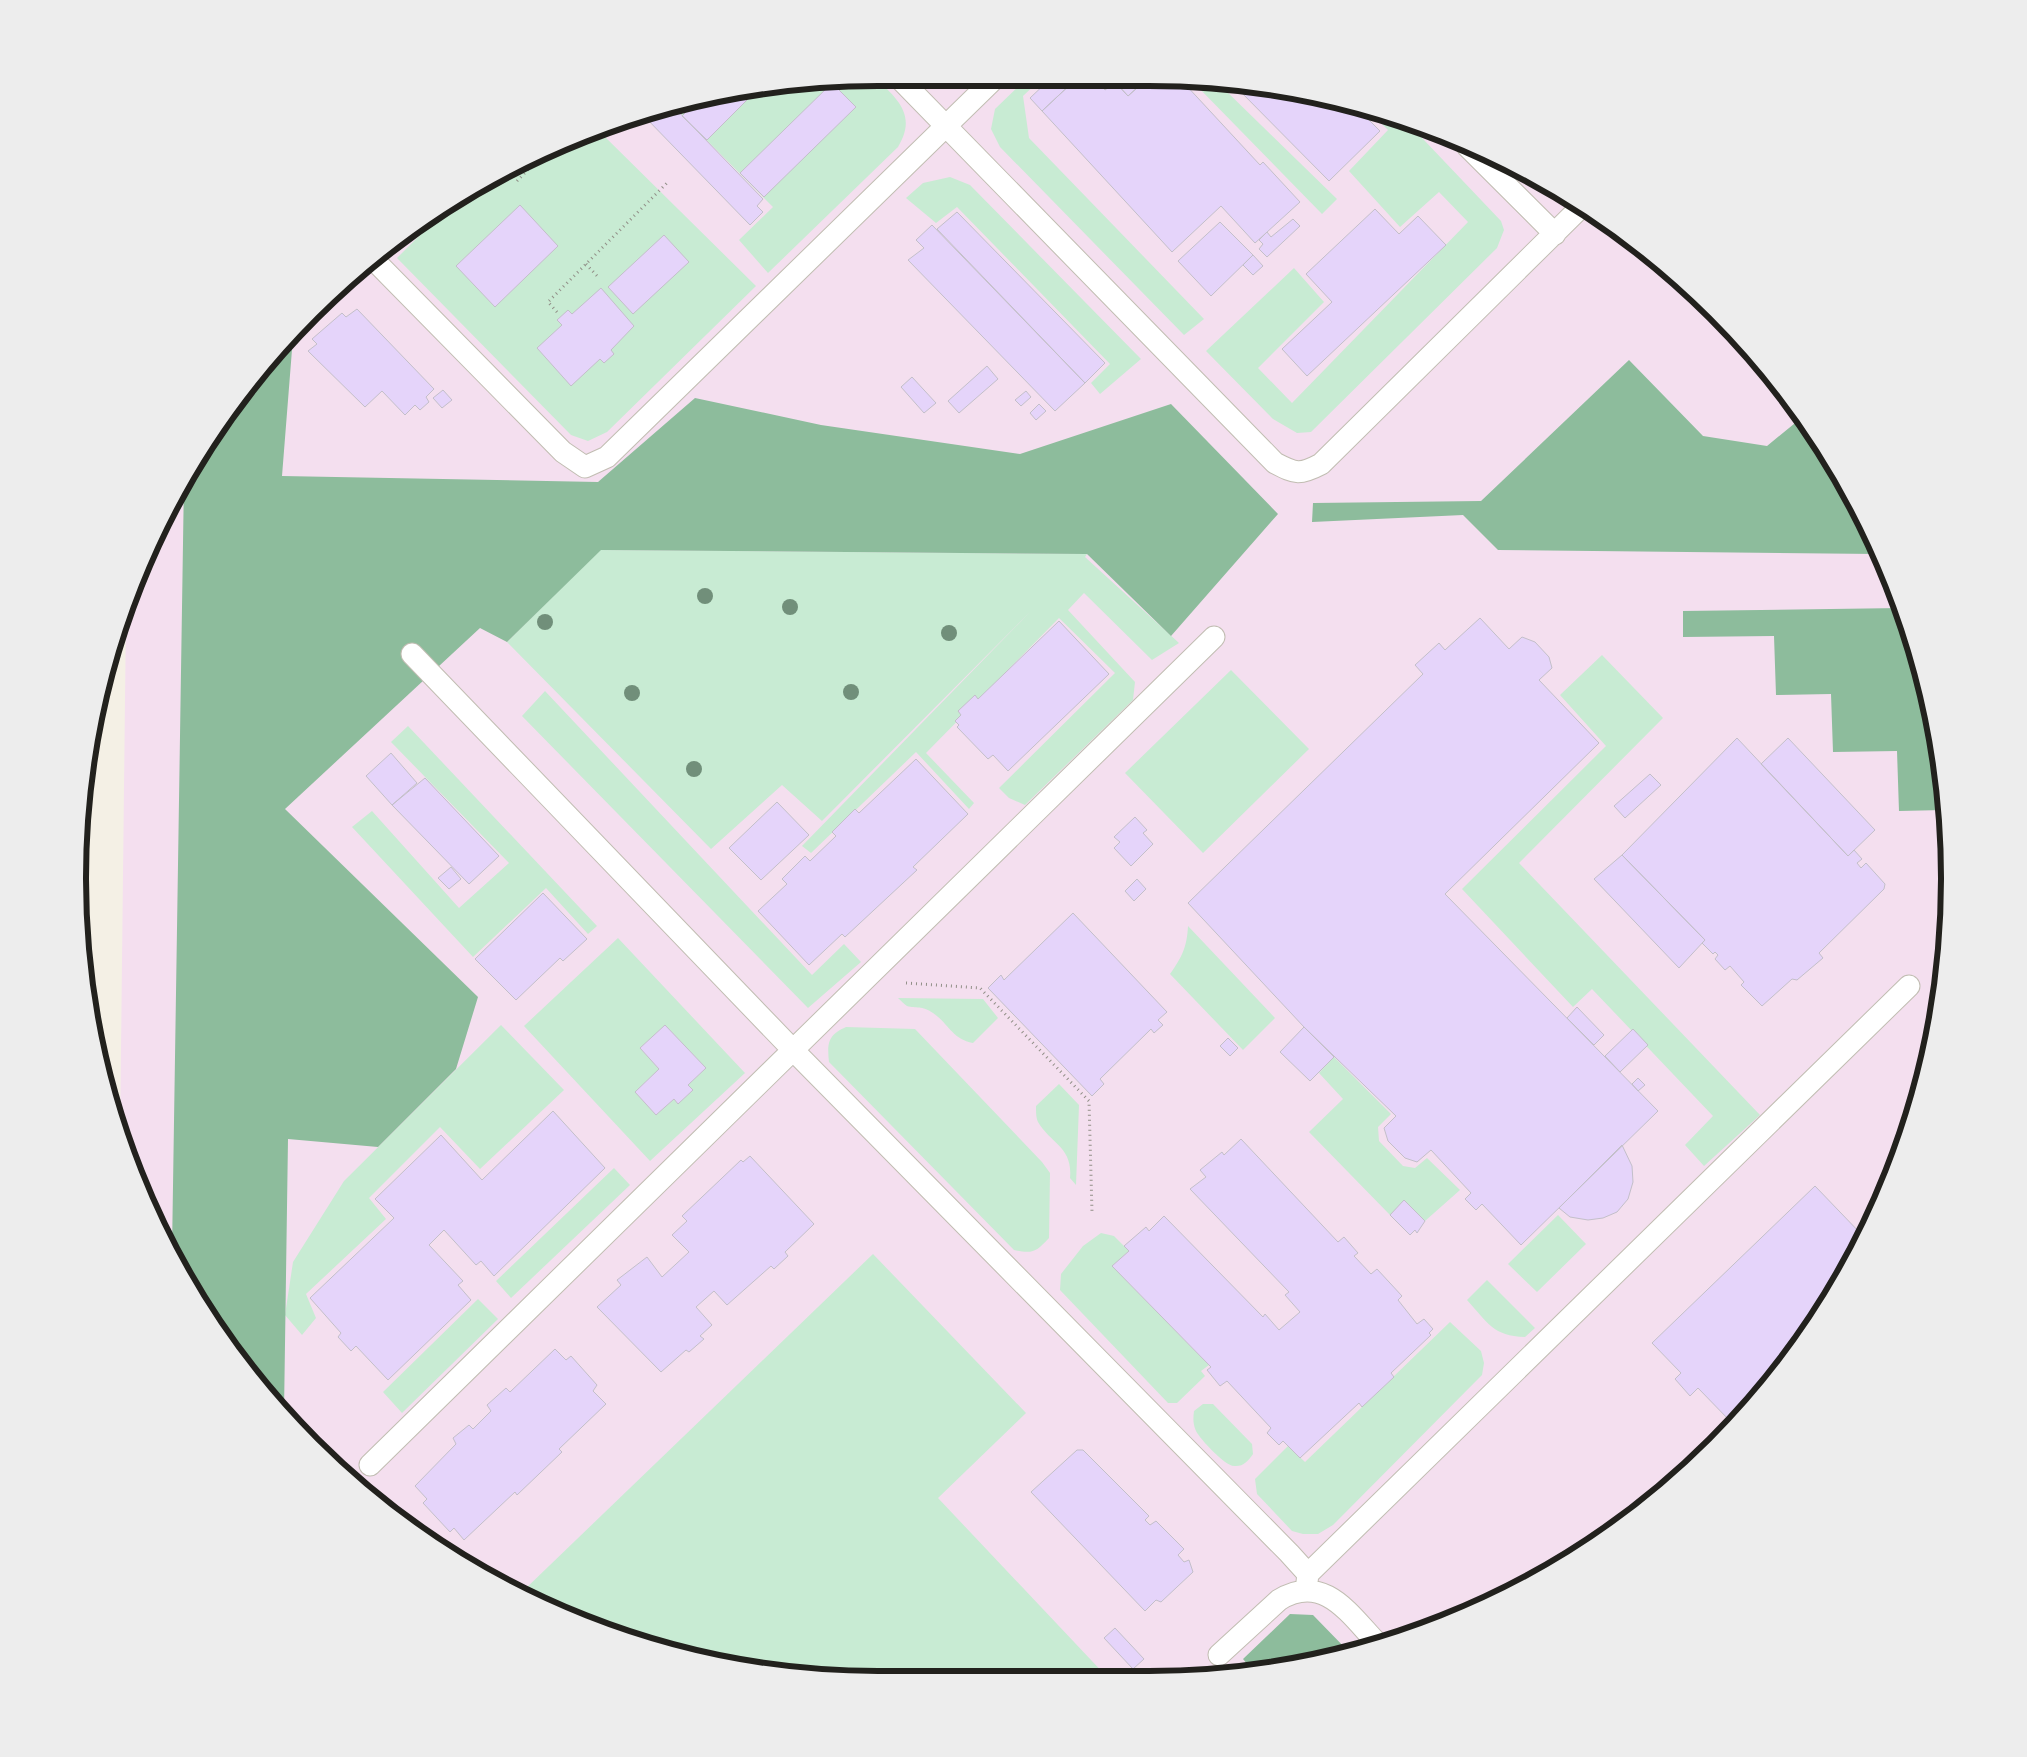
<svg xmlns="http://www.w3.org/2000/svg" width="2027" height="1757" viewBox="0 0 2027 1757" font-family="'Source Sans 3',sans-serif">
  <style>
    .commercial { fill: #f4dfef }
    .green { fill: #c8ebd3; fill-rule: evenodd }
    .forest { fill: #8dbc9c }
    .building { fill: #e5d4fa; stroke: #c3bfc9 }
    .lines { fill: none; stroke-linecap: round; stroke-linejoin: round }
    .service-casing { stroke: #c1bdb2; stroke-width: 23 }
    .path { stroke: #918f87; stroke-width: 3; stroke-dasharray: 1 4; stroke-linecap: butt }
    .service { stroke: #fff; stroke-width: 21 }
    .tree { fill: #718f7a }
    .rim { fill: none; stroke: #22211d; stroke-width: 6 }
  </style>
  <rect width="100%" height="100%" fill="#f4f0e5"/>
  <path class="commercial" d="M878 78 1253 84 1406 120 1503 160 1636 243 1751 351 1842 478 1907 621 1943 774 1948 931 1922 1086 1867 1233 1784 1366 1676 1481 1549 1572 1406 1637 1305 1664 1201 1678 878 1679 722 1664 572 1619 434 1545 312 1445 243 1366 185 1279 120 1135 126 612 139 572 185 478 243 391 351 276 434 212 524 160 671 105 774 84Z"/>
  <path class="green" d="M876 78C898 100 917 115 898 147L768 273 739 240 773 207 672 105 774 84Z
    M1025 80H1040L1023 96 1029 138 1204 319 1184 335 1000 147 991 129 995 109Z
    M1194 83 1219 84 1337 199 1322 214Z
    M1370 112 1405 120 1501 221 1504 230 1497 248 1311 432 1297 433 1273 419 1206 351 1294 268 1324 302 1258 368 1292 403 1468 222 1439 192 1400 227 1349 171 1388 130Z
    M600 132 756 286 607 432 588 441 571 435 397 258 455 200 524 160Z
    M950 177 970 185 1141 359 1100 394 1091 383 1110 364 957 207 936 223 906 198 923 183Z
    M600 550 1087 554 1085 557 1179 643 1152 660 1084 593 1068 610 1135 682 1133 700 1025 805 1009 798 999 788 1115 673 1059 618 926 753 974 803 969 809 916 752 811 853 802 846 1031 611 822 821 782 785 711 849 507 642Z
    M1602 655 1663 718 1519 863 1760 1115 1704 1166 1685 1145 1713 1116 1592 989 1573 1007 1462 889 1606 746 1560 695Z
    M1231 670 1309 749 1203 853 1125 773Z
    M545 691 812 975 844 944 861 962 808 1008 522 716Z
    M408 726 597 926 588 934 546 888 473 957 352 827 372 811 459 908 509 863 391 742Z
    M1188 926 1275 1018 1243 1050 1170 974C1182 957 1187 947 1188 926Z
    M618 938 745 1073 650 1161 524 1026ZM665 1025 706 1068 688 1085 693 1090 678 1104 674 1099 656 1115 635 1092 659 1069 640 1048Z
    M898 998 983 999 998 1018 973 1043C952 1039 949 1024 933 1013 922 1005 916 1009 907 1006 904 1004 900 1000 898 998Z
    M501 1025 564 1090 480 1169 440 1127 369 1198 386 1219 306 1294 316 1318 302 1335 285 1315 293 1262 344 1181Z
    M846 1027 915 1029 1042 1162 1050 1173 1049 1238C1036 1252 1033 1254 1014 1250L829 1062C827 1043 828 1035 846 1027Z
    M1334 1057 1391 1114 1378 1127 1379 1141 1403 1166 1415 1168 1427 1158 1460 1190 1425 1221 1404 1201 1390 1215 1309 1132 1343 1099 1319 1073Z
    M1059 1084 1079 1105 1076 1185 1070 1178C1073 1147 1051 1144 1038 1122 1036 1118 1036 1111 1036 1106Z
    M614 1168 630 1185 511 1298 496 1281Z
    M1558 1215 1586 1244 1537 1292 1508 1264Z
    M1101 1233 1114 1236 1129 1251 1112 1266 1209 1365 1201 1371 1205 1376 1177 1403H1168L1060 1290 1061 1274 1083 1246Z
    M873 1254 1026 1413 938 1498 1108 1678 878 1679 722 1664 572 1619 522 1592Z
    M1487 1280 1535 1328 1525 1337C1493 1336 1488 1323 1467 1300Z
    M478 1299 498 1319 402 1413 383 1392Z
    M1450 1322 1481 1351 1484 1363 1482 1375 1333 1525 1318 1534H1303L1292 1531 1257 1494 1255 1479 1288 1446 1305 1462Z
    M1203 1404H1213L1252 1444 1253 1454C1248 1461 1243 1467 1234 1466 1225 1466 1200 1439 1196 1431 1193 1424 1193 1419 1194 1411Z"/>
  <path class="forest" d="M293 337 282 476 598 482 695 398 821 425 1020 454 1171 404 1278 514 1171 636 1087 554 601 550 507 642 480 628 285 809 478 997 456 1069 378 1147 288 1139 284 1412C240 1363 199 1310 172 1250L184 479 243 391Z
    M1629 360 1703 436 1767 446 1800 419 1842 478 1877 554 1498 550 1463 515 1312 522 1313 503 1481 501Z
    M1901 608 1907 621 1943 774 1944 810 1899 811 1897 751 1833 752 1831 694 1776 695 1774 636 1683 637V611Z
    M1290 1614 1313 1615 1349 1652 1305 1664 1253 1671 1243 1659Z"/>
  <path class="building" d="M1048 81H1074L1042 111 1030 98Z
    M1074 81 1098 82 1105 90 1115 82 1128 96 1143 82 1184 83 1260 165 1263 162 1300 202 1255 243 1221 206 1172 252 1042 111Z
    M1098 82H1114L1105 90Z
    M1115 82H1130L1136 89 1128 96Z
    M832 83 856 107 764 197 740 173Z
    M1233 84H1253L1358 109 1380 131 1329 181Z
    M760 87 707 140 682 116 699 99Z
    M672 105 763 199 757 206 763 212 750 225 643 115Z
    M520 205 558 246 495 307 456 266Z
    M1375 209 1399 234 1418 216 1446 245 1307 376 1282 349 1332 302 1306 274Z
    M957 212 1105 363 1085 383 937 229Z
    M1293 219 1300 226 1267 257 1259 249 1263 244 1259 240 1267 232 1271 237Z
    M1220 222 1253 255 1211 296 1178 261Z
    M932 225 1085 383 1055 411 908 260 924 248 916 240Z
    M664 235 689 262 633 314 608 287Z
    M1253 255 1263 266 1253 275 1243 265Z
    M601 288 634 326 611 350 614 354 604 363 600 359 571 386 537 348 562 325 557 320 568 310 572 314Z
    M357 309 434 389 426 397 429 402 420 410 415 405 405 415 382 391 365 407 308 351 317 344 312 339 342 313 346 317Z
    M987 366 998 379 959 413 948 401Z
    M912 377 936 403 924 413 901 387Z
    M443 390 452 400 442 408 433 398Z
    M1026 391 1031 397 1021 406 1015 400Z
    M1039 404 1046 411 1036 420 1030 413Z
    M1480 618 1509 649 1522 637 1535 642 1549 657 1552 668 1539 680 1599 743 1445 894 1658 1111 1521 1245 1482 1204 1476 1210 1465 1199 1471 1193 1431 1150 1417 1162 1405 1158 1388 1141 1384 1128 1396 1116 1304 1027 1188 903 1423 674 1415 665 1439 643 1445 650Z
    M1059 621 1109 674 1008 771 993 755 988 759 957 727 959 725 955 721 961 715 958 711 975 695 978 699Z
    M1737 738 1848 856 1854 850 1862 859 1857 863 1861 868 1866 863 1885 884 1884 889 1819 953 1823 958 1797 980 1792 979 1762 1006 1741 985 1744 982 1730 966 1725 970 1715 959 1718 955 1715 952 1713 954 1702 943 1705 940 1622 855Z
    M1788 738 1875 830 1848 856 1761 764Z
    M391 753 417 783 392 805 366 776Z
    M916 759 968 814 913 867 917 870 845 937 842 934 809 965 758 911 787 884 782 879 805 856 810 861 836 836 832 832 855 809 859 813Z
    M1650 774 1661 785 1625 818 1614 806Z
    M425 778 499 856 469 884 392 805Z
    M777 802 809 835 761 880 729 848Z
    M1135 817 1147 830 1143 833 1153 844 1131 866 1114 848 1120 842 1114 837Z
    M1622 855 1705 940 1679 968 1594 879Z
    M451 867 461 879 449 889 438 878Z
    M1137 879 1146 889 1134 901 1125 891Z
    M543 893 587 939 563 961 560 958 516 1000 475 959Z
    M1073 913 1167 1012 1158 1020 1163 1025 1154 1033 1151 1029 1100 1079 1104 1084 1092 1096 988 988 1001 975 1004 980Z
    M1577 1007 1604 1035 1594 1045 1567 1018Z
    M665 1025 706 1068 688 1085 693 1090 678 1104 674 1099 656 1115 635 1092 659 1069 640 1048Z
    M1304 1027 1334 1057 1310 1081 1280 1052Z
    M1633 1029 1648 1045 1620 1072 1605 1056Z
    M1228 1038 1238 1048 1230 1056 1220 1046Z
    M1638 1078 1645 1085 1638 1091 1632 1084Z
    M553 1111 605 1168 494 1276 481 1261 476 1265 444 1230 429 1245 463 1281 458 1285 471 1300 388 1380 356 1346 351 1351 338 1337 341 1333 310 1298 394 1218 375 1199 441 1135 482 1180Z
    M1241 1139 1338 1242 1344 1237 1358 1253 1354 1256 1371 1274 1377 1269 1402 1296 1398 1300 1417 1324 1424 1319 1433 1329 1429 1333 1431 1335 1391 1373 1394 1377 1362 1407 1359 1403 1300 1458 1283 1441 1279 1445 1267 1433 1271 1428 1227 1381 1220 1386 1207 1370 1211 1367 1209 1365 1112 1266 1129 1251 1124 1246 1146 1227 1149 1231 1164 1216 1263 1317 1265 1314 1279 1330 1300 1312 1285 1295 1289 1292 1190 1189 1206 1177 1200 1170 1222 1152 1224 1155Z
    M1622 1145 1632 1166 1633 1182 1628 1199 1617 1212 1603 1218 1588 1220 1570 1217 1559 1208Z
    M750 1156 814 1224 785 1252 788 1256 774 1269 771 1266 727 1305 714 1291 696 1307 712 1325 700 1336 704 1339 689 1352 686 1350 661 1372 597 1307 621 1285 617 1280 647 1257 662 1277 689 1252 672 1235 687 1221 682 1216 741 1160 743 1162Z
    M1815 1186 1864 1237 1784 1366 1731 1422 1698 1388 1690 1396 1675 1379 1681 1373 1652 1343Z
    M1404 1200 1425 1221 1417 1233 1415 1230 1410 1235 1390 1215Z
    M555 1349 566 1360 571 1356 597 1385 593 1391 606 1404 559 1449 562 1452 517 1495 515 1492 464 1540 454 1528 450 1532 423 1503 427 1499 415 1486 456 1444 453 1438 469 1425 473 1429 491 1411 487 1405 506 1388 510 1392Z
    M1077 1450H1083L1149 1516 1145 1520 1150 1525 1156 1521 1184 1549 1178 1555 1184 1562 1189 1560 1193 1572 1161 1602 1156 1600 1145 1611 1031 1492Z
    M1115 1628 1144 1659 1133 1669 1104 1638Z"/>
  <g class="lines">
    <g class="service-casing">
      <path id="service" d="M899 78 1275 463C1296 474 1300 475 1321 464L1580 208
        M1467 146 1555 234
        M373 259 563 452 585 467 607 457 993 80
        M412 654 793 1050 1289 1553 1308 1574 1306 1590
        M370 1465 1214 637
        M1308 1574 1909 986
        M1219 1655 1279 1600C1324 1572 1350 1615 1378 1644"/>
    </g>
    <path class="path" d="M517 181 545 152
      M586 264 599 278
      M557 312 548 302 667 183
      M906 983 980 988 1089 1101 1092 1212"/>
    <use href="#service" class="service"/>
  </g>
  <g class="tree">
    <circle cx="705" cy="596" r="8"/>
    <circle cx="790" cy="607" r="8"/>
    <circle cx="545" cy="622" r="8"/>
    <circle cx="949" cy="633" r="8"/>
    <circle cx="851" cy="692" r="8"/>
    <circle cx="632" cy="693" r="8"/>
    <circle cx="694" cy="769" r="8"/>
  </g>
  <path d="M0 0H2027V1757H0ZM878 86H1149A792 792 0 0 1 1941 878V879A792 792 0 0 1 1149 1671H878A792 792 0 0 1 86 879V878A792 792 0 0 1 878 86Z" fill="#ededed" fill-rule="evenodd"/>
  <path class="rim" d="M878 86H1149A792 792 0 0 1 1941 878V879A792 792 0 0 1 1149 1671H878A792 792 0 0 1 86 879V878A792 792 0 0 1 878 86Z"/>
</svg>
